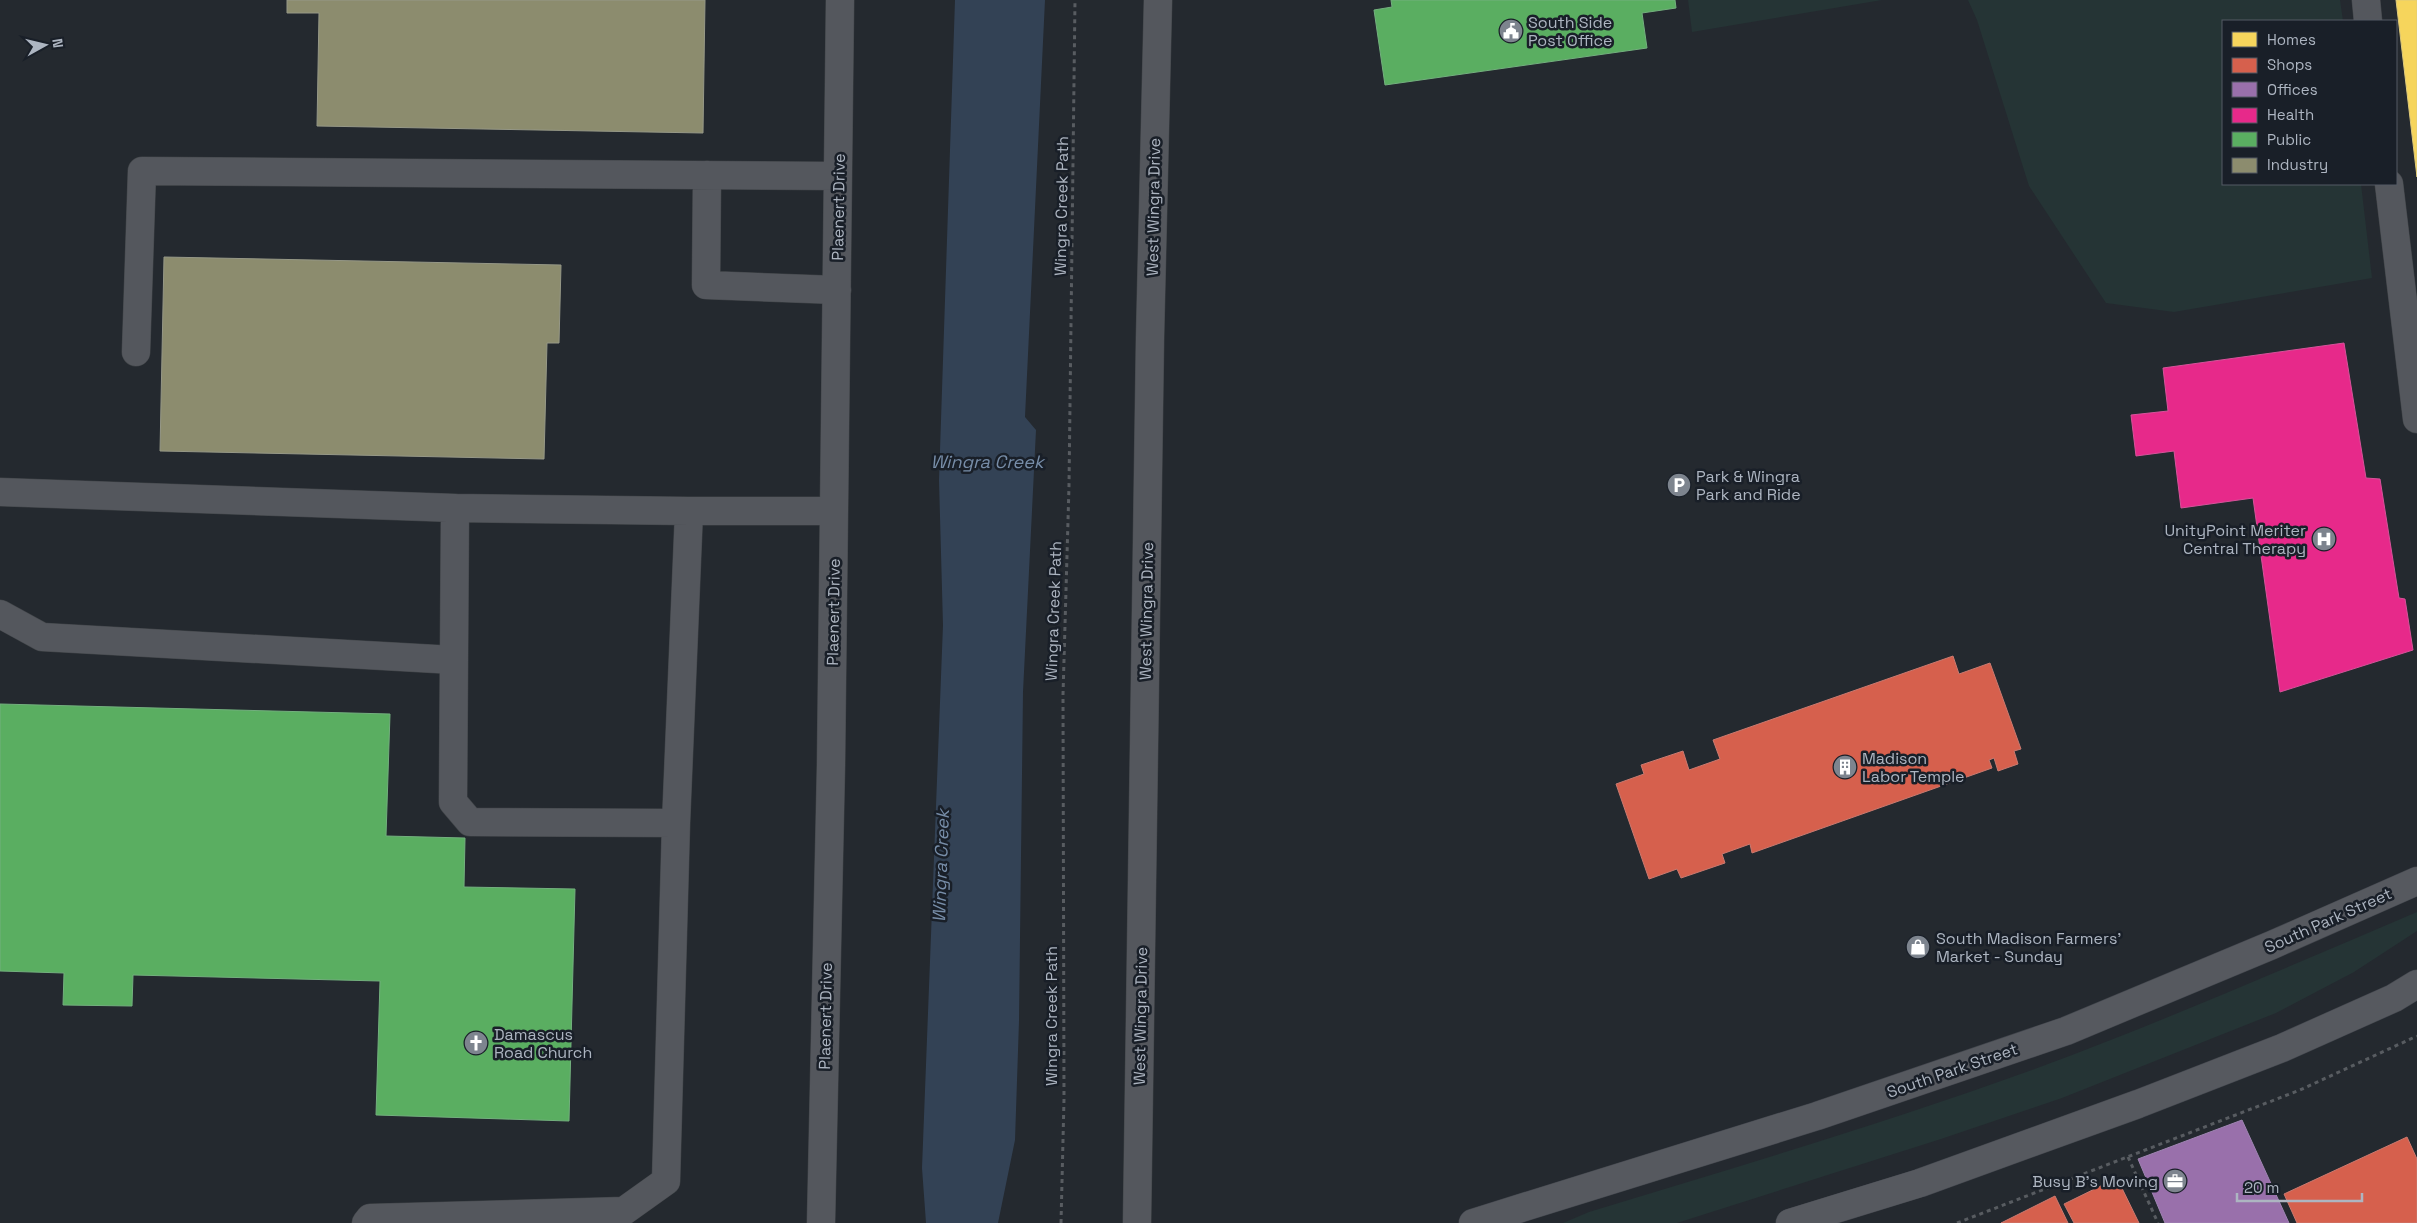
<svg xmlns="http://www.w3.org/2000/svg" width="2417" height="1223" viewBox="0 0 2417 1223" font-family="'Space Grotesk',sans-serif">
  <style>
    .green { fill: #253435 }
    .water { fill: #334255 }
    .homes { fill: #f6d55c; stroke: #e0cb7a }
    .shops { fill: #d6604d; stroke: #ca7a70 }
    .offices { fill: #9970ab; stroke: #9f85b2 }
    .health { fill: #e7298a; stroke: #d6539a }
    .public { fill: #5aae61; stroke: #73b07e }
    .industry { fill: #8c8c6e; stroke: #969887 }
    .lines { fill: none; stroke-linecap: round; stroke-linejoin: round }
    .minor-casing { stroke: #404448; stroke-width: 29 }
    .major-casing { stroke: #41454c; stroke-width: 29 }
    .path { stroke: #585c61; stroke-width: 3; stroke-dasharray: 4 4; stroke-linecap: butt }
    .minor { stroke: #54575d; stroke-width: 28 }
    .major { stroke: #56595f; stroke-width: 28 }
    .labels { text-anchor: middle; stroke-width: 5; stroke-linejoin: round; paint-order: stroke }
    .poi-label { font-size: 16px; fill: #adb5c1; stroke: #191f28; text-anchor: start }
    .street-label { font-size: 16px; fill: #adb5c1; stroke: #191f28 }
    .water-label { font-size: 18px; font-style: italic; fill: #778da8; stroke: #191f28 }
  </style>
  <rect width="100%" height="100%" fill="#24292f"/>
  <path class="green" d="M1688 0H1882L1692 32Z
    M1968 0H2340L2343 21H2223V184H2361L2372 278 2174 312 2106 303 2029 186 1977 20Z
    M2417 912V931L2354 972 2276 1013 2062 1098 1941 1139 1677 1223H1563L1589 1212C1740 1166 1892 1121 2040 1067 2167 1020 2292 965 2417 912Z"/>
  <path class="water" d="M955 0H1045L1025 417 1036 430 1023 692 1019 1021 1015 1140 998 1223H926L922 1168 943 625 939 480Z"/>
  <path class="homes" d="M2396 0H2417V177Z"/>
  <path class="shops" d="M1953 656 1959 674 1990 663 2021 749 2014 751 2018 764 1998 771 1994 758 1989 760 1992 768 1752 853 1750 844 1722 854 1725 863 1681 878 1677 869 1649 879 1616 784 1644 774 1641 765 1683 751 1689 770 1720 759 1713 740Z
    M2407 1137 2417 1159V1223H2297L2284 1194Z
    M2117 1178 2139 1223H2074L2064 1204Z
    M2055 1196 2068 1223H2001Z"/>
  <path class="offices" d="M2242 1120 2289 1223H2165L2138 1159Z"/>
  <path class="health" d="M2344 343 2366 478 2380 479 2399 598 2405 599 2413 650 2280 692 2253 498 2181 508 2174 451 2136 456 2131 415 2168 411 2163 368Z"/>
  <path class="public" d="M1391 0H1675L1676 8 1642 13 1647 48 1385 85 1374 10 1392 7Z
    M0 704 390 714 386 836 465 838 464 887 575 889 569 1121 376 1115 380 981 133 975 132 1006 63 1005 64 973 0 971Z"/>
  <path class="industry" d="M287 0H705L703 133 317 126 319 13H287Z
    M164 257 561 265 559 343H547L544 459 160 451Z"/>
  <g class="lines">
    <g class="minor-casing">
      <path id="minor" d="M2366 0 2368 21
        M707 175 706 285 837 290
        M2389 184 2417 419
        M136 352 142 171 838 176
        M0 492 455 508
        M0 614 42 637 454 660
        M676 823 470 822 453 802 455 508 689 511
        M366 1223 370 1218 624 1211 666 1181 676 823 689 511H834
        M821 1223 831 765 840 0
        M1137 1223 1150 338 1158 0"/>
    </g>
    <g class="major-casing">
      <path id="major" d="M1473 1223 1817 1116 2066 1031 2272 945 2417 881
        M1790 1223 1920 1183 2138 1104 2282 1048 2394 998 2417 984"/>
    </g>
    <path class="path" d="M2128 1157 2158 1223
      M1061 1223 1064 1099 1063 695 1069 486 1075 0
      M1957 1223 2300 1090 2417 1036"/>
    <use href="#minor" class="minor"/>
    <use href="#major" class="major"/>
  </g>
  <defs>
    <g id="civic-disc" transform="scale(1.25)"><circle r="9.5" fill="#7d848e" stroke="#191f28"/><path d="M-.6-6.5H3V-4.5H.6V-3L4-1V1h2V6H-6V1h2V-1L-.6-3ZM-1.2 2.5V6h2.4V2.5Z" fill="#fff"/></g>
    <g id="parking-disc" transform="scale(1.25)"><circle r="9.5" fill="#7d848e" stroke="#191f28"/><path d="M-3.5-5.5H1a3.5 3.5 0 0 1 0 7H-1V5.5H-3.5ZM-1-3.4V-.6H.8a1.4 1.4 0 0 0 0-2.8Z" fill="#fff"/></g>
    <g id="hospital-disc" transform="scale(1.25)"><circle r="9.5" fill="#7d848e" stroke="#191f28"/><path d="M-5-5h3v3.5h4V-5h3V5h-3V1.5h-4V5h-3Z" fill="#fff"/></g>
    <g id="building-disc" transform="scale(1.25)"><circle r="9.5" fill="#7d848e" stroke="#191f28"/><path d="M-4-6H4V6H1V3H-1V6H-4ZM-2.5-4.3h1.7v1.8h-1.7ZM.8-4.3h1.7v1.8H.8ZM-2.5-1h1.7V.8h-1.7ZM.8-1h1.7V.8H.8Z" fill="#fff"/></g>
    <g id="shop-disc" transform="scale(1.25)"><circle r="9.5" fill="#7d848e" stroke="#191f28"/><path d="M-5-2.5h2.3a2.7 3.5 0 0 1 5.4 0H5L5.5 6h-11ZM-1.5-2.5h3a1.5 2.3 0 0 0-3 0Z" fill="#fff"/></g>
    <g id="church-disc" transform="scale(1.25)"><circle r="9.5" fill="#7d848e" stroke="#191f28"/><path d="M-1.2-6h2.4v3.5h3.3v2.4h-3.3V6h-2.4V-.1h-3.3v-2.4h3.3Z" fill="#fff"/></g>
    <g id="office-disc" transform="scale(1.25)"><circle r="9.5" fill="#7d848e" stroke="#191f28"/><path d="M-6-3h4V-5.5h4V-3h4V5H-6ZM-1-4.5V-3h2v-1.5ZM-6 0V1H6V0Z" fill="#fff"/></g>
  </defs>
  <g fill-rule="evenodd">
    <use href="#civic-disc" x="1511" y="31"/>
    <use href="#parking-disc" x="1679" y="485"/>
    <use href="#hospital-disc" x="2324" y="539"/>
    <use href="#building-disc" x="1845" y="767"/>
    <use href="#shop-disc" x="1918" y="947"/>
    <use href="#church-disc" x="476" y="1043"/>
    <use href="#office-disc" x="2175" y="1181"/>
  </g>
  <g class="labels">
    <g class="poi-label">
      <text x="1528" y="28">South Side<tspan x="1528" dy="18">Post Office</tspan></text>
      <text x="1696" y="482">Park &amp; Wingra<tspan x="1696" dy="18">Park and Ride</tspan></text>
      <text x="2306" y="536" text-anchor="end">UnityPoint Meriter<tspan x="2306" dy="18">Central Therapy</tspan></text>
      <text x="1862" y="764">Madison<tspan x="1862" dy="18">Labor Temple</tspan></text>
      <text x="1936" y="944">South Madison Farmers'<tspan x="1936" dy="18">Market - Sunday</tspan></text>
      <text x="494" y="1040">Damascus<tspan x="494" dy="18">Road Church</tspan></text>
      <text x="2158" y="1187" text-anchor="end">Busy B's Moving</text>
    </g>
    <g class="street-label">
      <text transform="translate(1061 206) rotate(-89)" y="6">Wingra Creek Path</text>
      <text transform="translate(838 207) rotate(-89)" y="6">Plaenert Drive</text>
      <text transform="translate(1153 207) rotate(-89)" y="6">West Wingra Drive</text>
      <text transform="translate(1053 611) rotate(-88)" y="6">Wingra Creek Path</text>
      <text transform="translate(1146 611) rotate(-89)" y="6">West Wingra Drive</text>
      <text transform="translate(833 612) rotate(-89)" y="6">Plaenert Drive</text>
      <text transform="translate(2328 920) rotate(-24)" y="6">South Park Street</text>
      <text transform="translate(825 1016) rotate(-89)" y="6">Plaenert Drive</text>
      <text transform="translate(1051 1016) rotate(-90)" y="6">Wingra Creek Path</text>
      <text transform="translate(1140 1016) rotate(-89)" y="6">West Wingra Drive</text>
      <text transform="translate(1952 1070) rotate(-19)" y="6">South Park Street</text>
    </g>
    <g class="water-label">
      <text x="987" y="468">Wingra Creek</text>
      <text transform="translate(941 866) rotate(-88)" y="6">Wingra Creek</text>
    </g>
  </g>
  <rect x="2222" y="20" width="175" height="165" fill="#191f28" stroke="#545b65"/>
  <rect x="2232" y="32" width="25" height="15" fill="#f6d55c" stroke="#545b65"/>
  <text x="2267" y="45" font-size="15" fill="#adb5c1">Homes</text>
  <rect x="2232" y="58" width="25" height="15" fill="#d6604d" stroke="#545b65"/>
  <text x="2267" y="70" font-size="15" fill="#adb5c1">Shops</text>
  <rect x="2232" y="82" width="25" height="15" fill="#9970ab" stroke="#545b65"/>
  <text x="2267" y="95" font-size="15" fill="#adb5c1">Offices</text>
  <rect x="2232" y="108" width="25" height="15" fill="#e7298a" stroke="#545b65"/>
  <text x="2267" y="120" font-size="15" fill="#adb5c1">Health</text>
  <rect x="2232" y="132" width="25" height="15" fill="#5aae61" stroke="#545b65"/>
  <text x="2267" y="145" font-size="15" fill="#adb5c1">Public</text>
  <rect x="2232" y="158" width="25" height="15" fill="#8c8c6e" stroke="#545b65"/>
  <text x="2267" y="170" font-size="15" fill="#adb5c1">Industry</text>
  <g transform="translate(45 45) rotate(82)" stroke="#191f28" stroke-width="4" paint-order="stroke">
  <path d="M0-4L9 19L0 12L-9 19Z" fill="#adb5c1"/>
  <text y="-8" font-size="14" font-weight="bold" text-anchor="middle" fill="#adb5c1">N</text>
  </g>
  <path d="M2237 1193v8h125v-8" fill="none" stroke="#adb5c1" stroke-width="2.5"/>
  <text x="2244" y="1193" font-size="15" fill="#adb5c1" stroke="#191f28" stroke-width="4" paint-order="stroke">20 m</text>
</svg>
